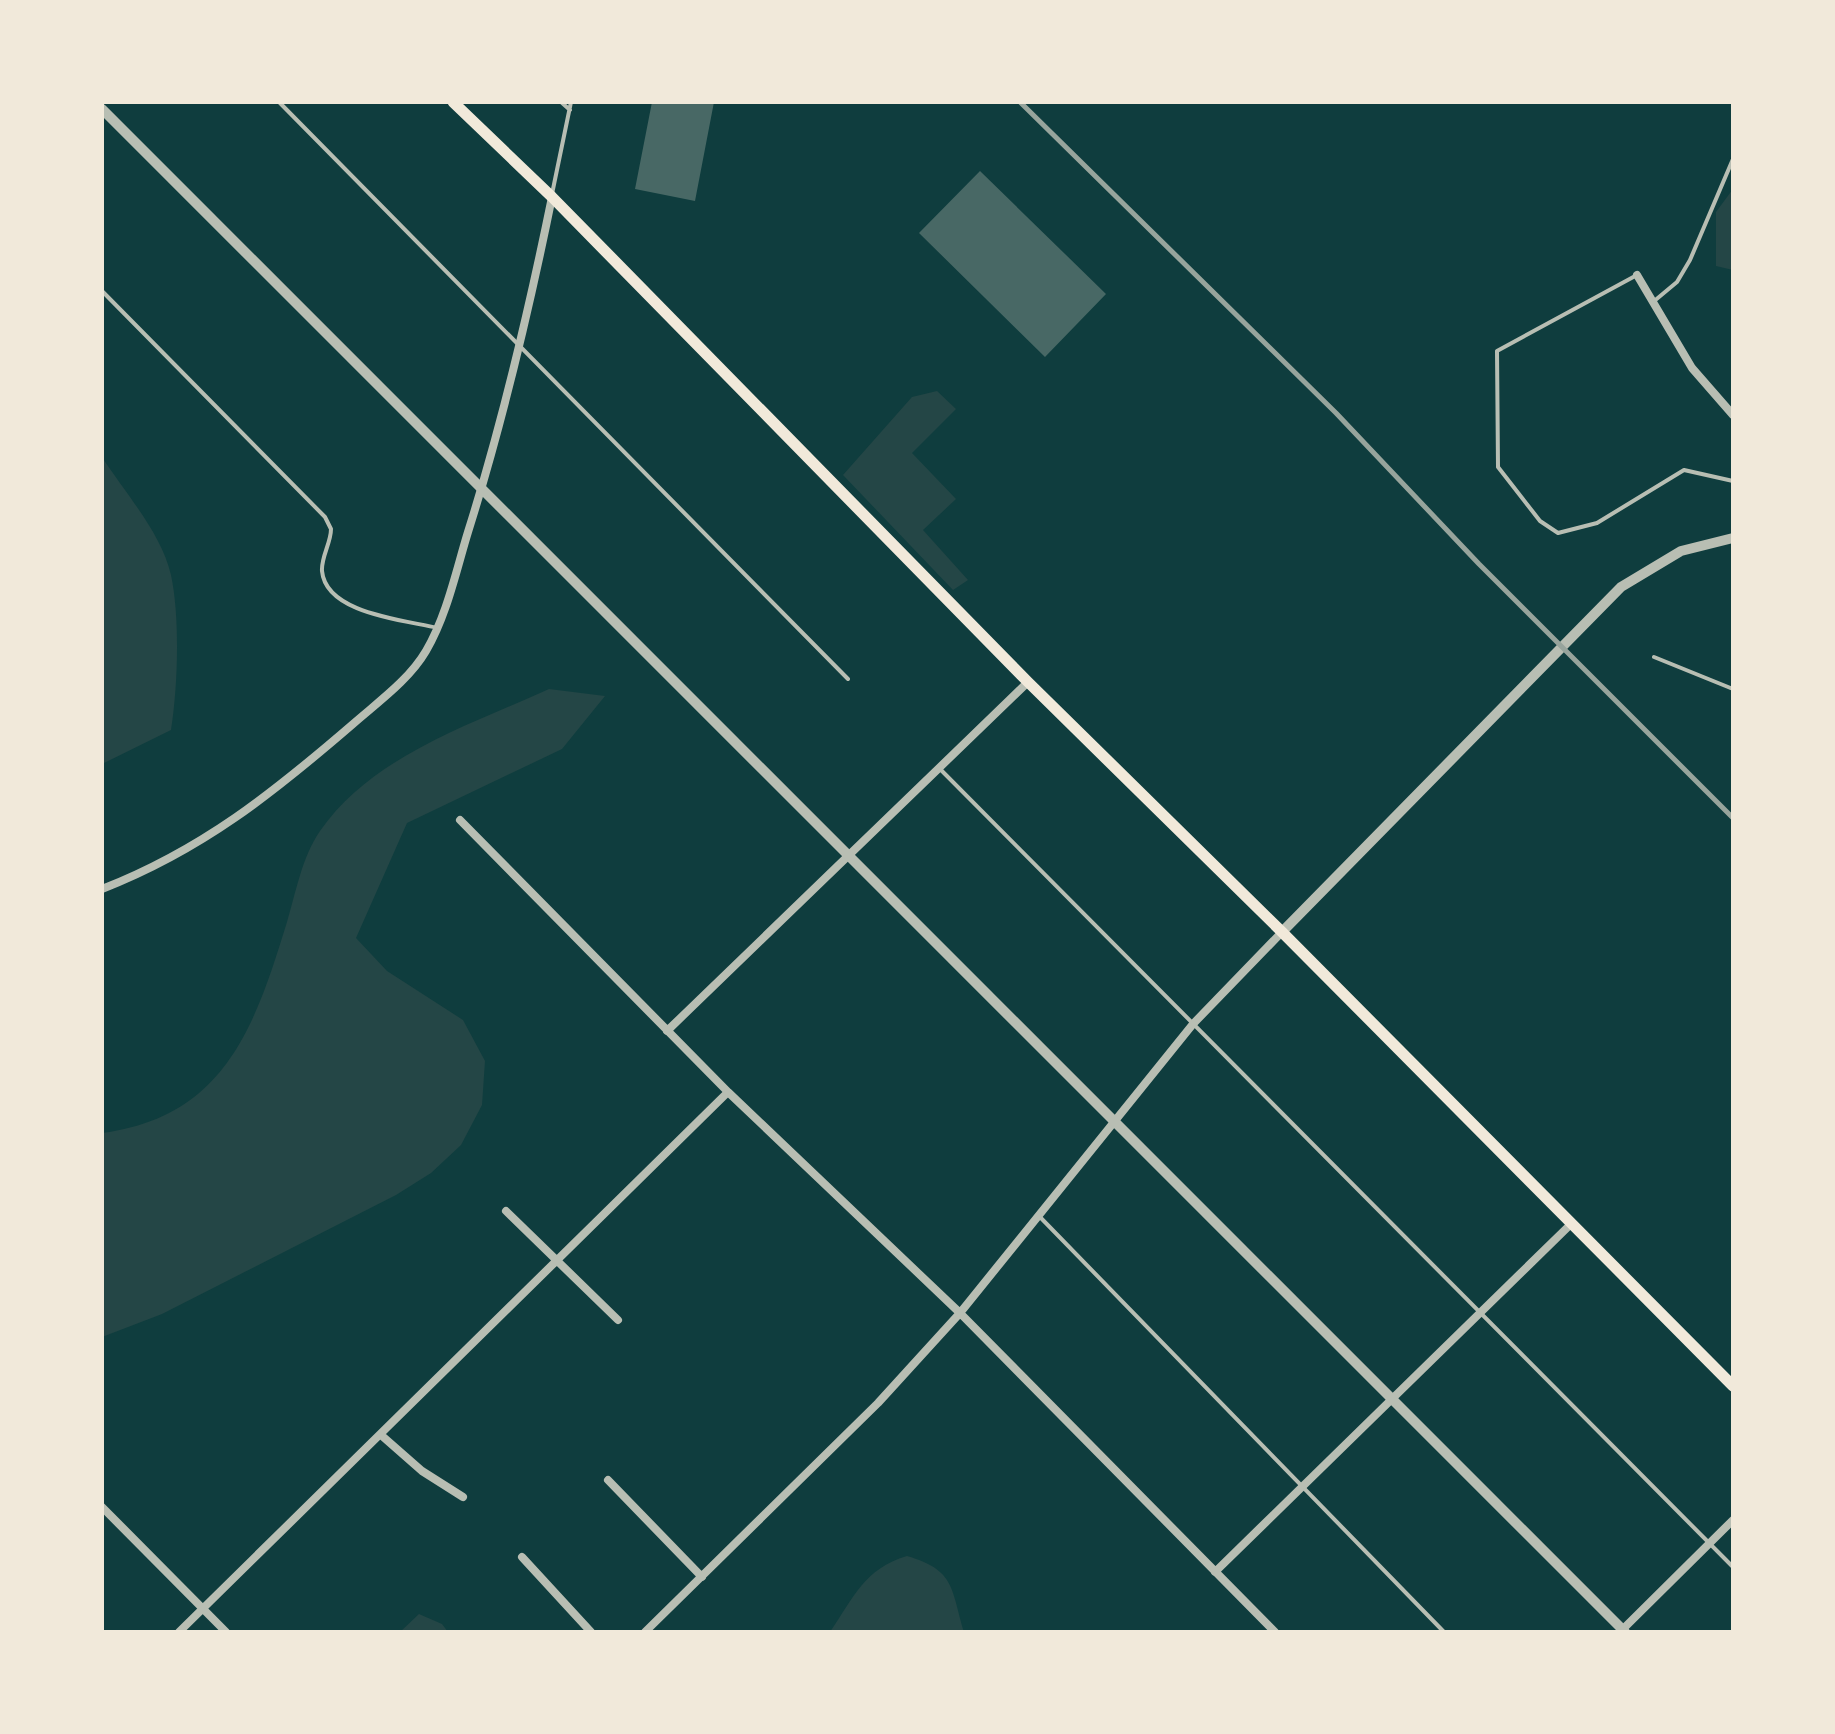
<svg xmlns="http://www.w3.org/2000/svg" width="1835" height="1734" viewBox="0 0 1835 1734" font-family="'IBM Plex Sans',sans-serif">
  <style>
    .green { fill: #244646 }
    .building { fill: #486865 }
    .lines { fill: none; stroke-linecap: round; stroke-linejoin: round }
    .service { stroke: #b8beb3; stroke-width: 4 }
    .minor { stroke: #b8beb3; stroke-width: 8 }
    .tertiary { stroke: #b8beb3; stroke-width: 10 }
    .secondary { stroke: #f1e9da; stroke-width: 11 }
    .rail { stroke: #97a49c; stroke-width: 5 }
  </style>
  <rect width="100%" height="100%" fill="#0f3d3e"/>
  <path class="green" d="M1733 189V270L1716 266V212Z
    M937 391 956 409 912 453 956 499 923 530 968 580 953 590 843 475 912 397Z
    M102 457C125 493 161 532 171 575 180 617 178 686 171 730L102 764Z
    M549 689 605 696 562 749 407 823 356 938 387 971 463 1020 485 1061 482 1105 461 1145 431 1173 396 1195 162 1314 102 1337V1133C225 1117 255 1026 287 922 296 892 302 857 320 831 372 756 470 725 549 689Z
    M907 1556C955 1570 951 1588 964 1632H830C854 1597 864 1569 907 1556Z
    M419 1614 442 1624 448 1632H400Z"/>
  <path class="building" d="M652 102H714L695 201 635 189Z
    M980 171 1106 294 1045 357 919 233Z"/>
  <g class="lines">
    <path class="service" d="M279 102 848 679
      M561 102 570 110
      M552 194 571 102
      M1637 275 1497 351 1498 467 1540 521 1558 533 1597 523 1684 470 1733 481
      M102 291 325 517 331 529C331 543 321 557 322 571 326 614 405 620 438 628
      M1653 302 1677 282 1690 260 1733 159
      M1654 657 1733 689
      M939 768 1733 1567
      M1039 1216 1444 1632"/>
    <path class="minor" d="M1637 275 1692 368 1733 415
      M460 820 728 1092 960 1313 1275 1632
      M102 889C202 850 273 793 353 724 378 702 409 680 426 651 447 615 456 571 468 532 503 421 529 310 552 197
      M667 1031 1028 682
      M506 1211 618 1320
      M381 1435 422 1471 463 1497
      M608 1480 702 1577
      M102 1507 226 1632
      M522 1557 591 1632
      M1215 1572 1572 1223
      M179 1632 728 1092
      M645 1632 878 1403 960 1313 1193 1024 1282 932
      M1620 1632 1733 1520"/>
    <path class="tertiary" d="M102 109 1625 1632
      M1282 932 1621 587 1681 551 1733 538"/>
    <path class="secondary" d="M453 102 552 197 1028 682 1282 932 1733 1386"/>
    <path class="rail" d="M1020 102 1336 413 1479 564 1733 818"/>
  </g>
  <rect width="1835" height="1734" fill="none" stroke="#f1e9da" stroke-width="208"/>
</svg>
